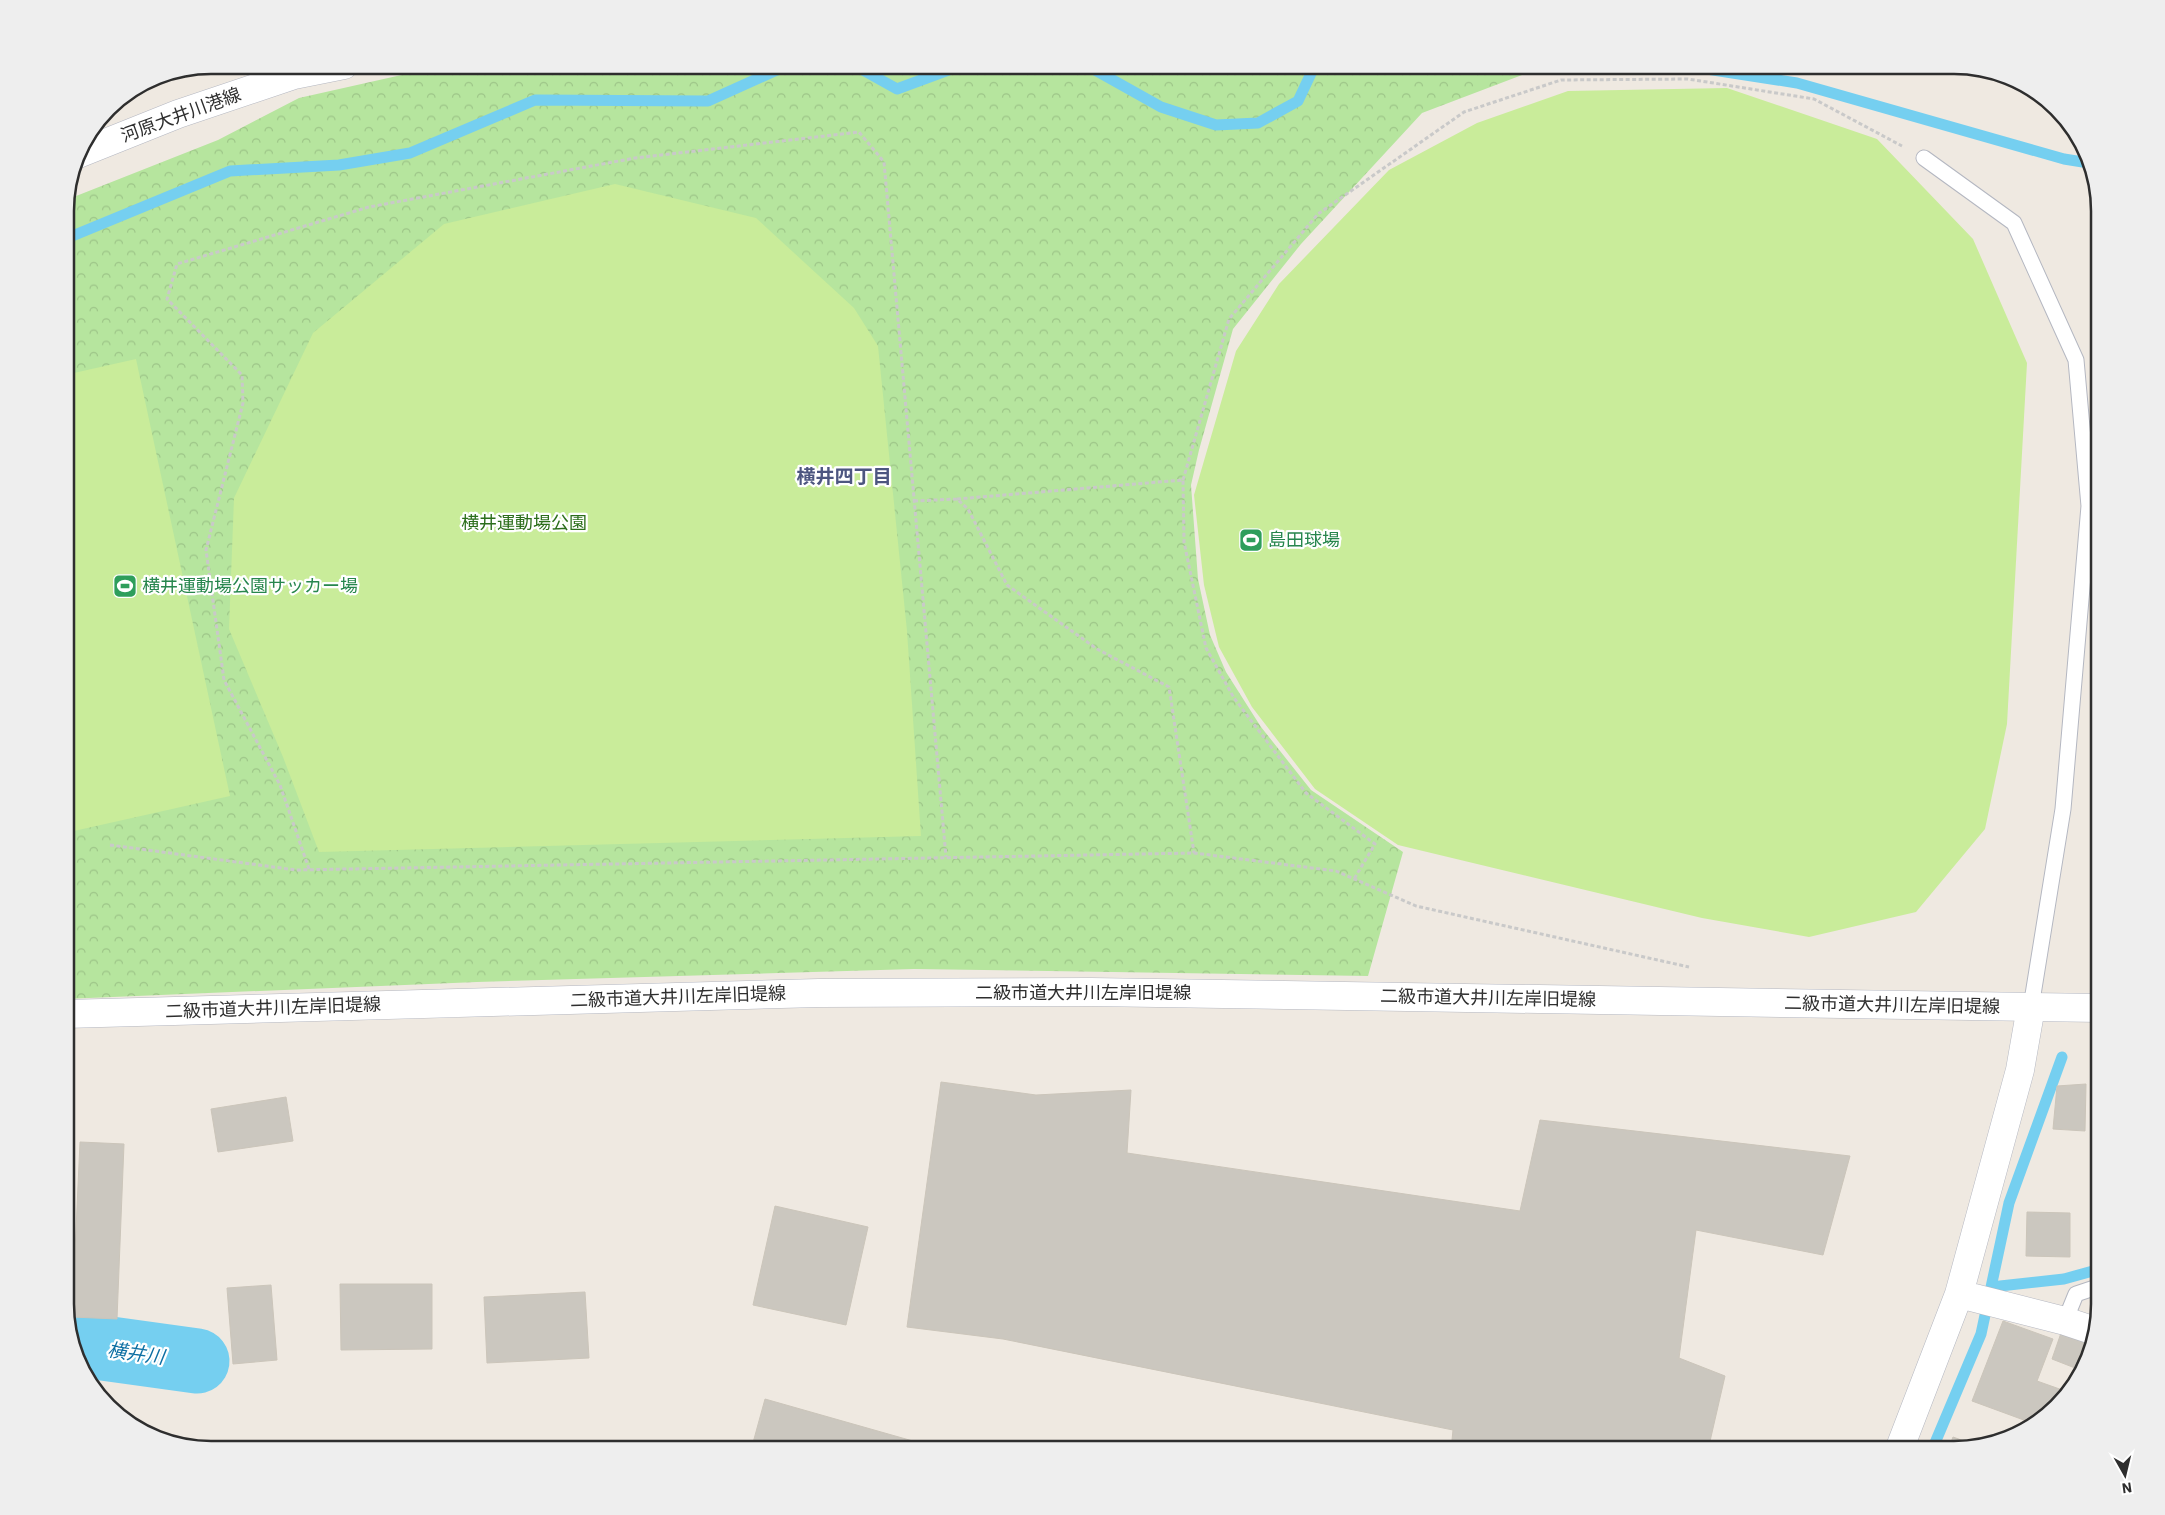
<svg xmlns="http://www.w3.org/2000/svg" width="2165" height="1515" viewBox="0 0 2165 1515" font-family="'IBM Plex Sans','Noto Sans JP',sans-serif">
  <style>
    .park { fill: url(#park-crowns) }
    .pitch { fill: #c9ec9a }
    .lines { fill: none; stroke-linecap: round; stroke-linejoin: round }
    .stream { stroke: #75cff0; stroke-width: 11 }
    .river { stroke: #75cff0; stroke-width: 65 }
    .building { fill: #cbc7bf; stroke: #cbc5ba }
    .service-casing { stroke: #b4b7c1; stroke-width: 17 }
    .minor-casing { stroke: #b4b7c1; stroke-width: 29 }
    .tertiary-casing { stroke: #b4b7c1; stroke-width: 29 }
    .secondary-casing { stroke: #b4b7c1; stroke-width: 29 }
    .path { stroke: #c9c9c9; stroke-width: 3; stroke-dasharray: 4 2.5; stroke-linecap: butt }
    .service { stroke: #fff; stroke-width: 15 }
    .minor { stroke: #fff; stroke-width: 28 }
    .tertiary { stroke: #fff; stroke-width: 28 }
    .secondary { stroke: #fff; stroke-width: 28 }
    .labels { text-anchor: middle; stroke-width: 4.5; stroke-linejoin: round; paint-order: stroke }
    .street-label { font-size: 18px; fill: #2e2e2e; stroke: #fff }
    .park-label { font-size: 18px; fill: #2c6e1b; stroke: #fff }
    .leisure-label { font-size: 18px; fill: #27864d; stroke: #fff; text-anchor: start }
    .neighbourhood-label { font-size: 19px; font-weight: bold; fill: #4d5680; stroke: #fff }
    .water-label { font-size: 19px; font-style: italic; fill: #0d6fa3; stroke: #fff }
    .rim { fill: none; stroke: #2e2e2e; stroke-width: 2.5 }
  </style>
  <defs>
    <pattern id="park-crowns" width="20" height="18" patternUnits="userSpaceOnUse" patternTransform="scale(1.25)"><rect width="20" height="18" fill="#b6e59e"/><path d="M2 6a3 3 0 1 1 6 0M12 15a3 3 0 1 1 6 0" fill="none" stroke="#9dc588"/></pattern>
  </defs>
  <rect width="100%" height="100%" fill="#efe9e1"/>
  <path class="park" d="M446 65H1548L1422 113 1301 244 1233 329 1199 450 1191 485 1198 579 1210 635 1226 672 1261 727 1311 790 1403 852 1368 976 914 969 477 982 65 999 66 200 218 140 299 98Z"/>
  <path class="pitch" d="M1727 88 1877 139 1973 239 2027 363 2007 724 1985 829 1916 912 1809 937 1702 918 1398 845 1315 789 1252 707 1219 647 1204 585 1194 495 1236 351 1279 284 1389 170 1477 123 1568 91Z
    M615 184 756 218 854 308 878 346 907 631 921 836 319 852 283 757 229 629 234 498 313 333 444 224Z
    M136 359 230 796 65 833V375Z"/>
  <g class="lines">
    <path class="stream" d="M854 65 897 89 962 65
      M1086 65 1161 107 1216 125 1258 123 1298 101 1315 65
      M1681 65 1797 83 2064 159 2089 163
      M65 239 230 171 339 165 410 153 535 100 708 101 788 65
      M1991 1287 2064 1279 2100 1269
      M1932 1450 1981 1334 2009 1203 2062 1057"/>
    <path class="river" d="M74 1344 197 1361"/>
  </g>
  <path class="building" d="M2093 1068H2100V1104H2092Z
    M941 1082 1036 1095 1131 1090 1127 1153 1520 1211 1540 1120 1850 1156 1823 1255 1696 1230 1679 1358 1725 1376 1708 1450H1451L1453 1430 1003 1339 907 1327Z
    M2086 1084 2085 1131 2053 1129 2057 1086Z
    M286 1097 293 1141 218 1152 211 1109Z
    M80 1142 124 1144 117 1319 72 1317Z
    M2096 1177H2100V1246H2096Z
    M775 1206 868 1227 846 1325 753 1305Z
    M2027 1212 2070 1213V1257L2026 1256Z
    M340 1284H432V1349L341 1350Z
    M271 1285 277 1360 233 1364 227 1288Z
    M585 1292 589 1358 487 1363 484 1297Z
    M2003 1321 2053 1339 2037 1381 2068 1392 2032 1423 1972 1401Z
    M2061 1333 2085 1342 2075 1368 2052 1359Z
    M765 1399 941 1449V1450H751Z
    M1953 1437 1975 1445 1948 1450Z"/>
  <g class="lines">
    <g class="service-casing">
      <path id="service" d="M1924 158 2014 223 2076 360 2089 506 2063 809 2031 1007
        M2065 1321 2076 1294 2100 1286"/>
    </g>
    <g class="minor-casing">
      <path id="minor" d="M1959 1294 2065 1321 2092 1330
        M1899 1450 1959 1294 2020 1070 2031 1007"/>
    </g>
    <g class="tertiary-casing">
      <path id="tertiary" d="M65 1014 819 993 1091 992 2100 1008"/>
    </g>
    <g class="secondary-casing">
      <path id="secondary" d="M78 154 178 114 294 75 344 65"/>
    </g>
    <path class="path" d="M1183 480 1229 319 1318 214 1464 112 1561 80 1688 79 1814 99 1902 146
      M957 499 1183 480 1184 542 1206 648 1234 698 1306 793 1375 844 1354 879
      M914 501 957 499 968 509 1007 585 1097 649 1169 687 1194 853
      M110 845 296 870 1194 853 1336 871 1416 906 1689 967
      M309 869 280 785 224 680 206 550 243 403 242 375 167 299 177 264 369 207 635 158 859 132 884 162 946 857"/>
    <use href="#service" class="service"/>
    <use href="#minor" class="minor"/>
    <use href="#tertiary" class="tertiary"/>
    <use href="#secondary" class="secondary"/>
  </g>
  <defs>
    <g id="stadium-square" transform="scale(1.25)"><rect x="-9" y="-9" width="18" height="18" rx="4" fill="#2e9e5b" stroke="#fff"/><path d="M0-5a6.5 5 0 1 0 0 10a6.5 5 0 1 0 0-10ZM-3.5-1.8h7v3.6h-7Z" fill="#fff"/></g>
  </defs>
  <g fill-rule="evenodd">
    <use href="#stadium-square" x="1251" y="540"/>
    <use href="#stadium-square" x="125" y="586"/>
  </g>
  <g class="labels">
    <g class="street-label">
      <text transform="translate(181 115) rotate(-20)" y="6">河原大井川港線</text>
      <text x="1083" y="999">二級市道大井川左岸旧堤線</text>
      <text transform="translate(678 997) rotate(-2)" y="6">二級市道大井川左岸旧堤線</text>
      <text transform="translate(1488 998) rotate(1)" y="6">二級市道大井川左岸旧堤線</text>
      <text transform="translate(1892 1005) rotate(1)" y="6">二級市道大井川左岸旧堤線</text>
      <text transform="translate(273 1008) rotate(-2)" y="6">二級市道大井川左岸旧堤線</text>
    </g>
    <g class="park-label">
      <text x="524" y="529">横井運動場公園</text>
    </g>
    <g class="leisure-label">
      <text x="1268" y="546">島田球場</text>
      <text x="142" y="592">横井運動場公園サッカー場</text>
    </g>
    <g class="neighbourhood-label">
      <text x="844" y="483">横井四丁目</text>
    </g>
    <g class="water-label">
      <text transform="translate(136 1353) rotate(8)" y="7">横井川</text>
    </g>
  </g>
  <path d="M0 0H2165V1515H0ZM211 74H1954A137 137 0 0 1 2091 211V1304A137 137 0 0 1 1954 1441H211A137 137 0 0 1 74 1304V211A137 137 0 0 1 211 74Z" fill="#eee" fill-rule="evenodd"/>
  <path class="rim" d="M211 74H1954A137 137 0 0 1 2091 211V1304A137 137 0 0 1 1954 1441H211A137 137 0 0 1 74 1304V211A137 137 0 0 1 211 74Z"/>
  <g transform="translate(2125 1475) rotate(172)" stroke="#ffffff" stroke-width="4" paint-order="stroke">
  <path d="M0-4L9 19L0 12L-9 19Z" fill="#2e2e2e"/>
  <text y="-8" font-size="14" font-weight="bold" text-anchor="middle" fill="#2e2e2e">N</text>
  </g>
</svg>
